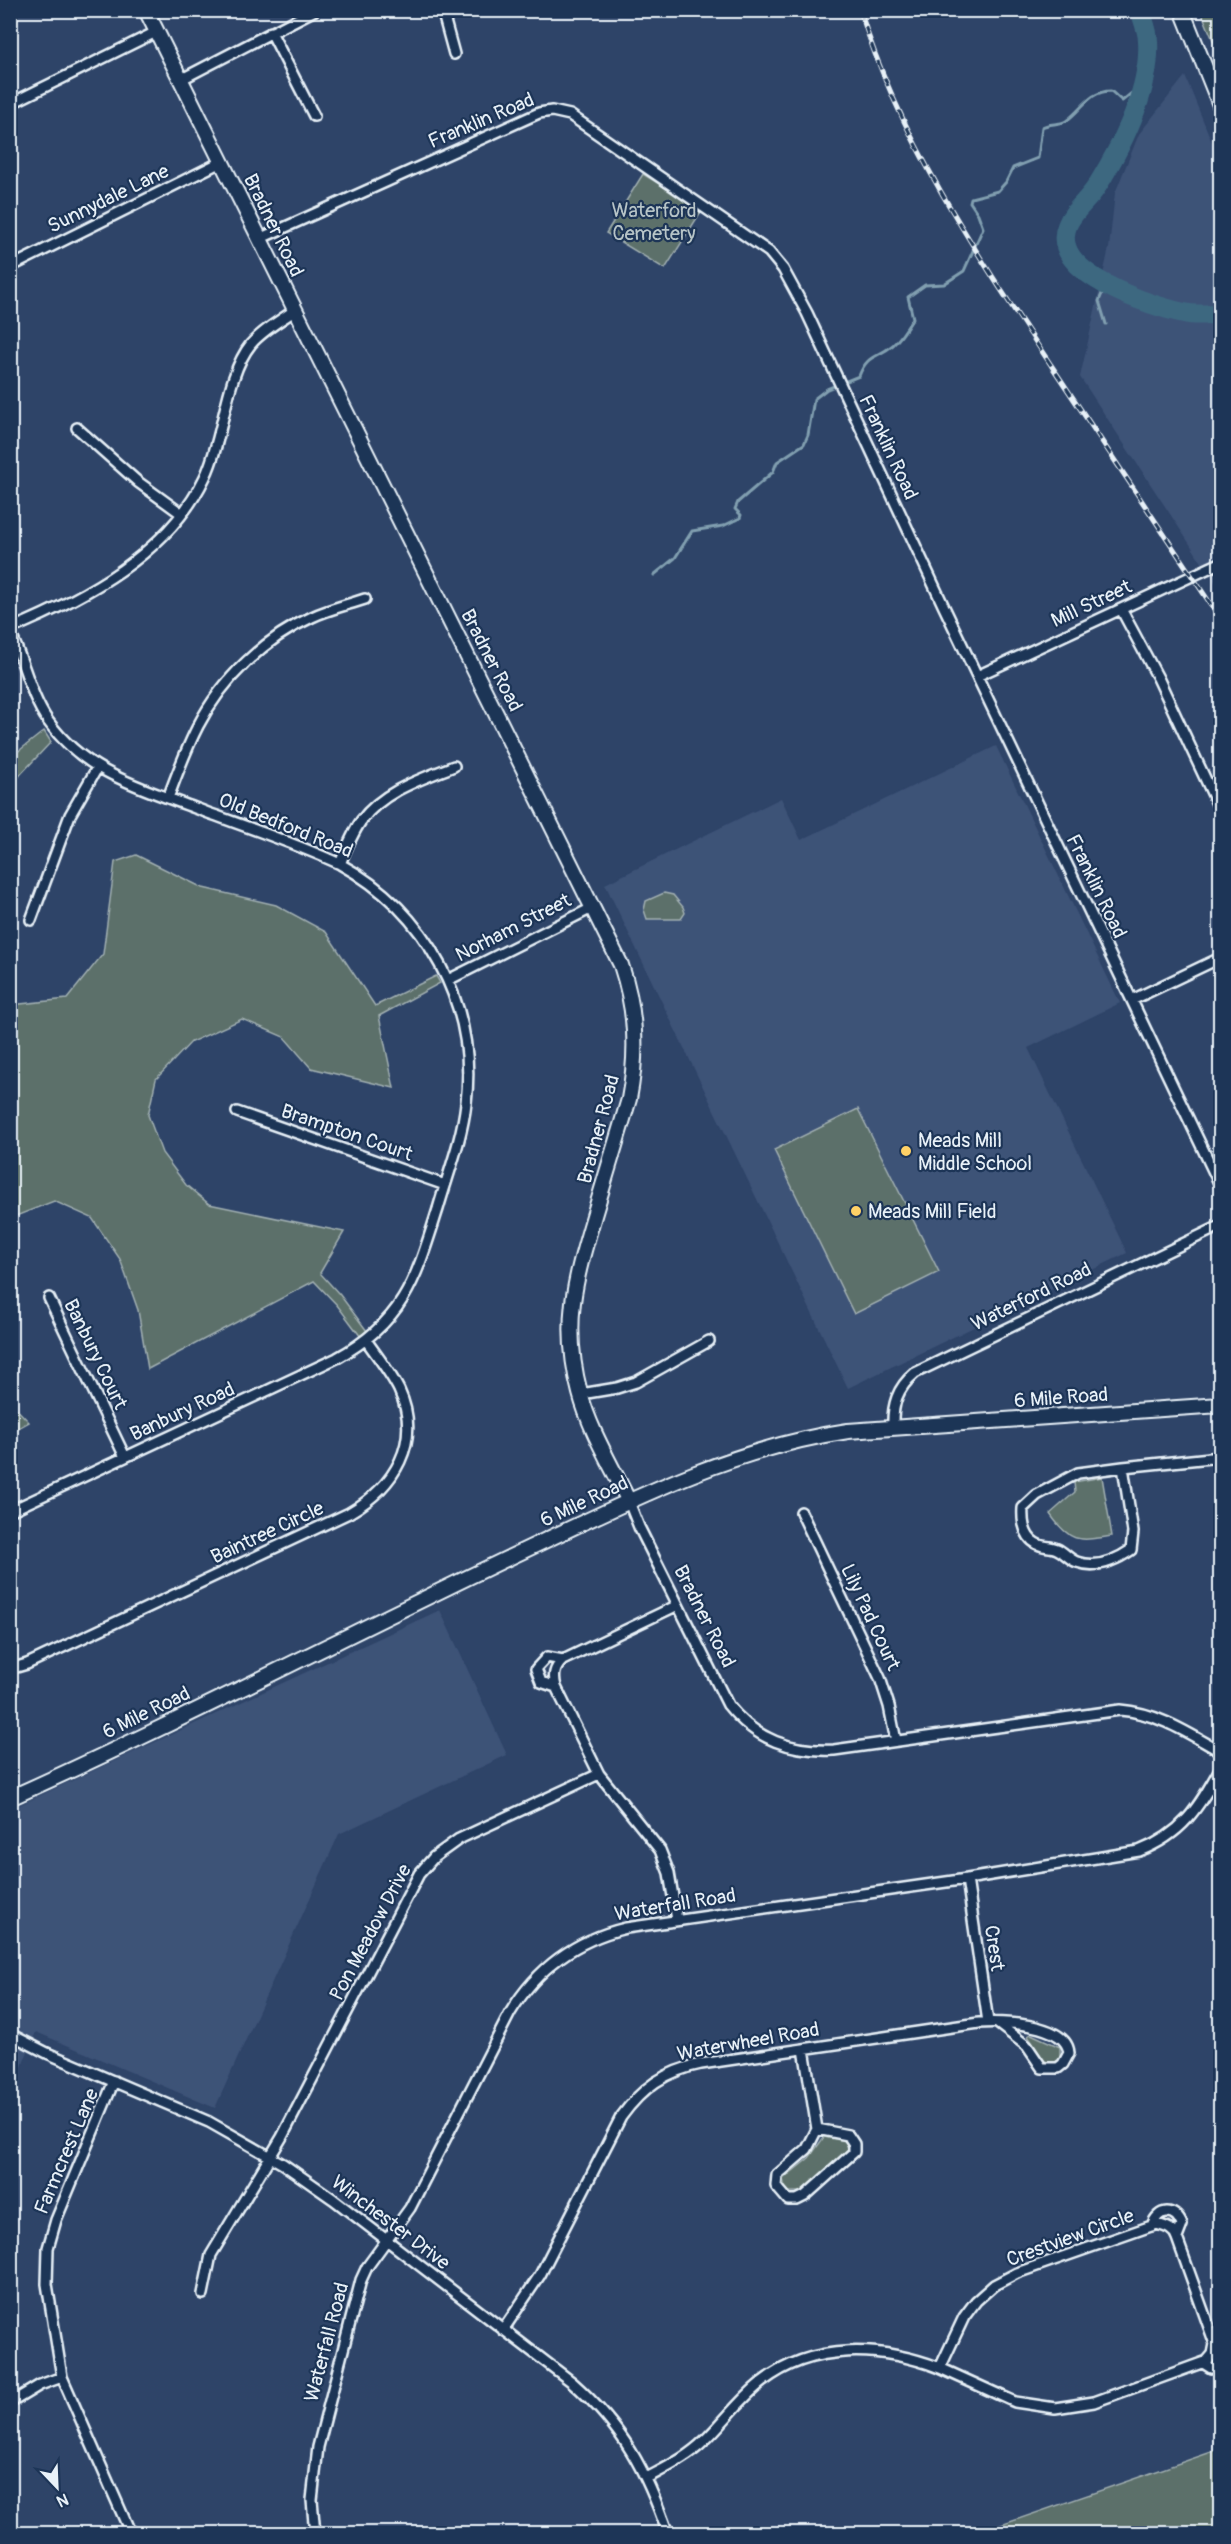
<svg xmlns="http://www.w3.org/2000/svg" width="1231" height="2544" viewBox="0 0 1231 2544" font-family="Pangolin,sans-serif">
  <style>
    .built { fill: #3d5277 }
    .green { fill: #5c706b; stroke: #a2b0b2; stroke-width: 1.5 }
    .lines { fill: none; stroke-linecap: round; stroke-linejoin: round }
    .stream { stroke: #819fb0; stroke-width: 3 }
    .river { stroke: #3c6880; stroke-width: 20 }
    .street-casing { stroke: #e8f1f8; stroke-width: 14 }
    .secondary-casing { stroke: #e8f1f8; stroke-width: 18 }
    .street { stroke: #1d3557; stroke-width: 9 }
    .secondary { stroke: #1d3557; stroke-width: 14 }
    .rail-casing { stroke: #e8f1f8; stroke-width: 5 }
    .rail { stroke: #1d3557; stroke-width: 3; stroke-dasharray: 9; stroke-linecap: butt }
    .poi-dot { fill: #ffd166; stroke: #1d3557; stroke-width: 2 }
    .labels { text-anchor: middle; stroke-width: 4.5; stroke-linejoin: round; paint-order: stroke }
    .street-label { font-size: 20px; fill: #e8f1f8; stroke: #1d3557 }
    .park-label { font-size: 20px; fill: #b7c4c7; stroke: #1d3557 }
    .poi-label { font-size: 20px; fill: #e8f1f8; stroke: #1d3557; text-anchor: start }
  </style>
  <rect width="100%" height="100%" fill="#2e4468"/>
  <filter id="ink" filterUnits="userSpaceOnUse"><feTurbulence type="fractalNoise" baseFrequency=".0167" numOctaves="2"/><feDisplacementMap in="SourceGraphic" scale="12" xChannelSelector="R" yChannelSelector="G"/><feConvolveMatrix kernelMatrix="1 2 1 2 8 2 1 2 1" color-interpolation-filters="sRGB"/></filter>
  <g filter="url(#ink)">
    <path class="built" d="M1185 76 1220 162V590L1080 377 1109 248 1115 193 1139 134Z
      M996 746 1120 1003 1028 1048 1127 1253 848 1388 605 884 781 798 801 840Z
      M440 1610 507 1755 339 1834 215 2108 36 2032 11 2093V1809Z"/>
    <path class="green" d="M1201 11H1220V57Z
      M643 174 702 210 665 269 606 233Z
      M44 731 51 742 20 775 11 789V757Z
      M136 855 203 888 276 905 326 932 375 1006 436 976 440 983 379 1016 394 1088 311 1068 284 1037 242 1019 191 1042 156 1079 148 1115 162 1153 186 1185 209 1204 344 1232 320 1273 340 1295 367 1331 361 1337 337 1305 314 1281 148 1369 138 1310 120 1259 92 1218 54 1201 11 1218V1005L67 999 103 954 115 862Z
      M664 893 673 895 683 907 685 913 681 919H647L644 910 646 901Z
      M858 1109 939 1272 854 1314 774 1150Z
      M10 1402 29 1422 11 1432 10 1431Z
      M1102 1477 1112 1536C1079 1541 1071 1544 1050 1514L1075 1492 1074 1482Z
      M1031 2034 1060 2047V2058L1054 2063 1044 2061 1028 2036Z
      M824 2137 846 2141 848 2149 846 2154 800 2192H788L785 2189 783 2179 809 2158Z
      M1220 2449V2533H978Z"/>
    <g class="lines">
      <path class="stream" d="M1106 284 1099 301 1106 324
        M654 575 675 558 692 531 723 526 740 518 741 515 735 509 738 502 773 472 777 462 804 444 808 435 814 399 827 389 859 376C868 353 877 359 893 345 901 338 907 328 913 318L908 297 925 285 944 284 964 271 983 228 978 214 970 202 971 198 998 191 1006 182 1013 168 1038 158 1042 127C1050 123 1059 125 1066 121 1082 110 1089 91 1111 91L1122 101 1144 83"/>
      <path class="river" d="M1140 10C1143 20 1148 31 1148 41 1151 89 1121 147 1097 186 1088 201 1073 210 1067 226 1048 274 1152 306 1184 313 1195 316 1209 314 1220 314"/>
      <g class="street-casing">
        <path id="street" d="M442 10 454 54
          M271 32 314 116
          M180 80 315 10
          M10 104 156 32
          M259 239 539 113 552 111 570 115 769 252 783 269 807 313 944 607 1220 1185
          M10 267 221 162
          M77 428 138 482 182 514
          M1121 609 1158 678 1220 810
          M10 629C85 598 169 553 205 477 224 438 225 376 251 344 263 330 280 321 295 310
          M10 632C24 661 30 695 48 721 84 772 139 787 195 808 243 826 293 842 340 864 426 911 478 1005 466 1103 462 1139 448 1174 438 1209 416 1278 405 1321 337 1358L10 1511
          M977 676 1220 563
          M168 798C177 774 186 749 198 726 222 679 265 638 312 617 329 609 347 605 365 599
          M340 864C346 849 352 834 361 821 383 791 421 779 454 766
          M31 920 70 815 97 768
          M448 980 594 907
          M1132 1000 1220 958
          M237 1112 445 1185
          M49 1298 125 1457
          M581 1394 617 1388 636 1382 709 1341
          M893 1428C892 1405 897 1388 915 1373L1220 1226
          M1123 1467 1133 1532 1131 1550C1115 1561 1096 1569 1077 1562 1070 1560 1064 1552 1057 1549 1053 1547 1048 1547 1043 1546 1025 1542 1022 1523 1023 1508L1037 1495 1078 1473Z
          M1123 1467 1220 1457
          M629 1502 639 1527 728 1705C756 1740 791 1752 834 1750L1120 1710C1158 1713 1188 1733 1220 1751
          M801 1512 880 1678 889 1706 896 1741
          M10 1669 27 1664 349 1513C394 1487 423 1442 399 1390 390 1372 377 1356 366 1340
          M556 1687 541 1682 536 1669 547 1657 563 1660
          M967 1879 988 2022
          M677 1920 669 1873 660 1850 599 1774 556 1687C553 1676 554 1668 563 1660L678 1605
          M10 2034 47 2053 209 2122 283 2164 333 2199 572 2382C623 2427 646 2470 668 2534
          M804 2049 817 2129
          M114 2081 56 2220 48 2248 47 2284 62 2377 131 2534
          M817 2129 848 2135 854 2144V2152L805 2196 797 2200H788L776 2186 777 2175 807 2149Z
          M1157 2224C1167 2227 1174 2229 1177 2238L1215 2344 1213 2354 1207 2361 1094 2402 1055 2408 1015 2402 940 2368 964 2317 976 2301 994 2285 1017 2273Z
          M1152 2226C1158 2208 1175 2207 1182 2225L1177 2238
          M203 2294 211 2255 282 2137 419 1874 434 1857 459 1839 599 1774
          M503 2330 540 2275 621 2117C642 2088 665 2071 701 2064L979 2023C1001 2021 1067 2023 1069 2053L1063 2064 1058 2068H1042L1027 2046 997 2023
          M1203 2363 1211 2368 1220 2367
          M10 2403 40 2385 62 2377
          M647 2478C667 2467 688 2457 704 2441 724 2422 740 2399 762 2382 813 2342 882 2346 940 2368
          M315 2534 312 2500 318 2447 361 2280 367 2267 410 2208 510 2013C537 1968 575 1940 626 1928L967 1879 1139 1851C1183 1834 1198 1808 1220 1769"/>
      </g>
      <g class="secondary-casing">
        <path id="secondary" d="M146 10 621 965C636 1010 638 1052 629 1099 618 1136 607 1172 596 1209 576 1277 561 1321 580 1393 590 1431 612 1466 629 1502
          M1182 10 1220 105
          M10 1798C177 1723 339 1639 504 1560 615 1508 725 1449 848 1431L1220 1405"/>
      </g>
      <use href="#street" class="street"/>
      <use href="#secondary" class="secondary"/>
      <g class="rail-casing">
        <path id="rail" d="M860 10C900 140 976 253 1051 365 1107 449 1164 534 1220 618"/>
      </g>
      <use href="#rail" class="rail"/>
    </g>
  </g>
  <g class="poi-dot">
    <circle cx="906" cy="1151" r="6"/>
    <circle cx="856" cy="1211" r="6"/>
  </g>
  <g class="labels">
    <g class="street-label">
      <text transform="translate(481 120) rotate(-23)" y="7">Franklin Road</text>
      <text transform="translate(108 198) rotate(-26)" y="7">Sunnydale Lane</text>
      <text transform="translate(274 225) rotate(64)" y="7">Bradner Road</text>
      <text transform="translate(889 447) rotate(65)" y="7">Franklin Road</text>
      <text transform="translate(1091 603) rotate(-25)" y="7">Mill Street</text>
      <text transform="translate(492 660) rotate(63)" y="7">Bradner Road</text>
      <text transform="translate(286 825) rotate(22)" y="7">Old Bedford Road</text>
      <text transform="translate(1097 886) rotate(64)" y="7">Franklin Road</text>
      <text transform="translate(513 927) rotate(-27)" y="7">Norham Street</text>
      <text transform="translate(598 1129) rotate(-75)" y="7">Bradner Road</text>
      <text transform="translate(347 1132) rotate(19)" y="7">Brampton Court</text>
      <text transform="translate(1031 1296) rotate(-26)" y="7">Waterford Road</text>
      <text transform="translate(96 1354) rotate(64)" y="7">Banbury Court</text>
      <text transform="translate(1061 1397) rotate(-4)" y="7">6 Mile Road</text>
      <text transform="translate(182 1411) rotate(-25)" y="7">Banbury Road</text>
      <text transform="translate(584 1501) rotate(-25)" y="7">6 Mile Road</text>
      <text transform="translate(267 1532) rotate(-25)" y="7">Baintree Circle</text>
      <text transform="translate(705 1616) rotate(63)" y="7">Bradner Road</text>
      <text transform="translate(871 1617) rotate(65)" y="7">Lily Pad Court</text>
      <text transform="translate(146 1712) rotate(-26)" y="7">6 Mile Road</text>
      <text transform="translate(675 1904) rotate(-9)" y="7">Waterfall Road</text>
      <text transform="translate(370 1932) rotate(-62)" y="7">Pon Meadow Drive</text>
      <text transform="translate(995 1948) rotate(82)" y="7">Crest</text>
      <text transform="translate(748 2041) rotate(-10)" y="7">Waterwheel Road</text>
      <text transform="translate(66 2151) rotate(-67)" y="7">Farmcrest Lane</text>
      <text transform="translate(391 2222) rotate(37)" y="7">Winchester Drive</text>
      <text transform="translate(1070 2237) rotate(-20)" y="7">Crestview Circle</text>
      <text transform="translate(326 2342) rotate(-75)" y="7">Waterfall Road</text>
    </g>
    <g class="park-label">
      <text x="654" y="217">Waterford<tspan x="654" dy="23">Cemetery</tspan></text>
    </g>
    <g class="poi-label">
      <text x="918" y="1147">Meads Mill<tspan x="918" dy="23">Middle School</tspan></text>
      <text x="868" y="1218">Meads Mill Field</text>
    </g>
  </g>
  <rect width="1231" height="2544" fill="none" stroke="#1d3557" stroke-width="36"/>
  <rect x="18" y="18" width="1195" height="2508" fill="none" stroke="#e8f1f8" stroke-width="2" filter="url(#ink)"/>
  <g transform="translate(57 2487) rotate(157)" stroke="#1d3557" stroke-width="4.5" paint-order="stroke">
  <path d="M0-4.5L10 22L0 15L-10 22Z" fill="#e8f1f8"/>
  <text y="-9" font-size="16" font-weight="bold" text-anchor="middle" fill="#e8f1f8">N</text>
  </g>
</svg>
